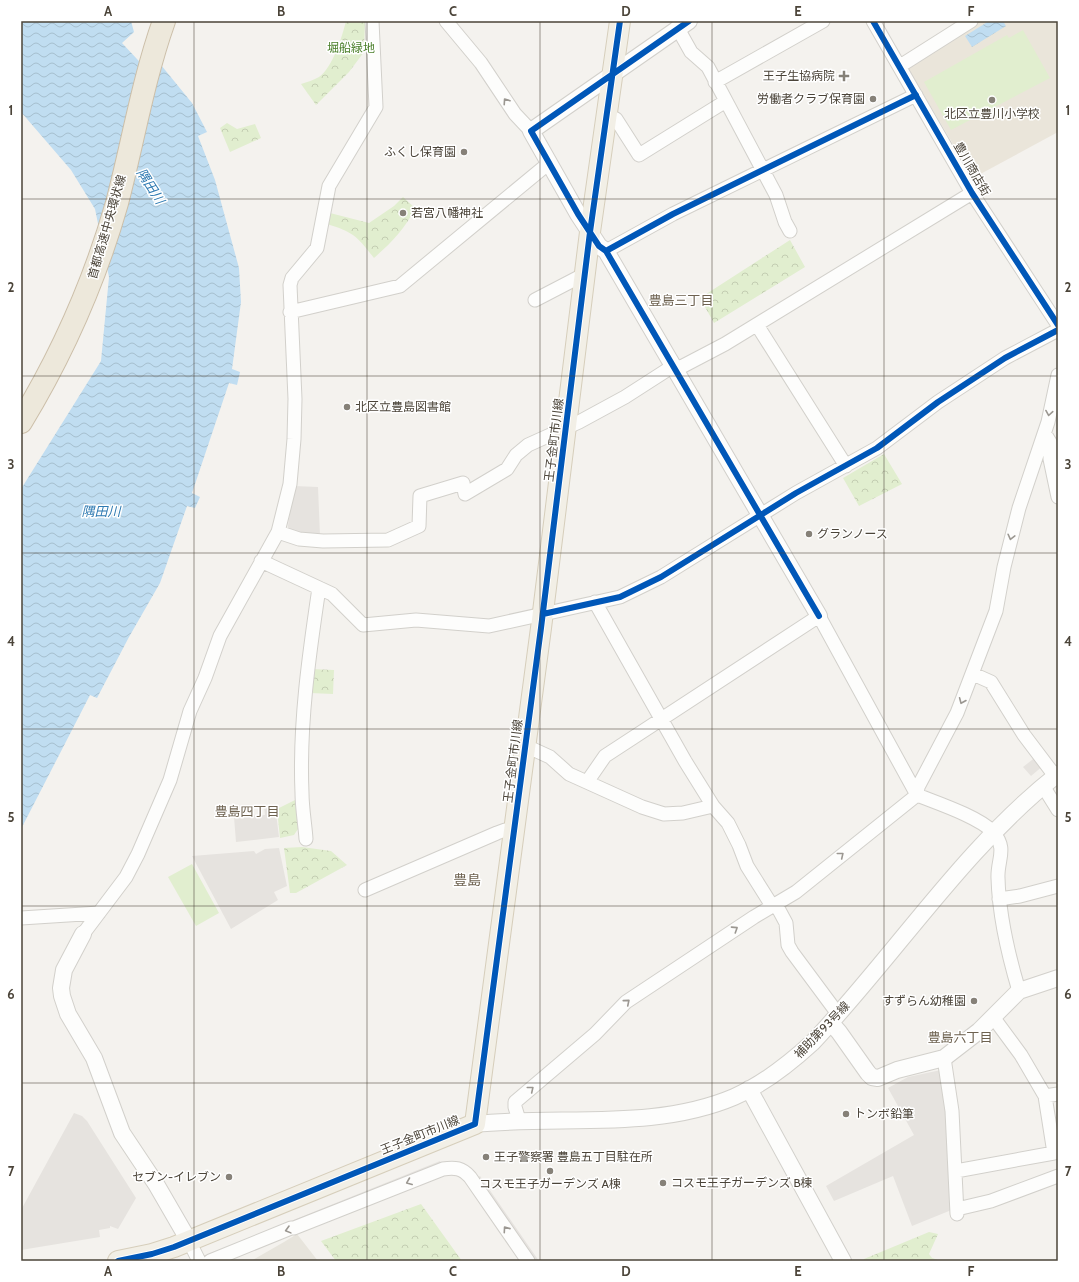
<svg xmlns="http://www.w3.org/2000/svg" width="1079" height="1282" viewBox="0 0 1079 1282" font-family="Cabin,'Noto Sans JP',sans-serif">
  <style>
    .residential { fill: #e7e4dc }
    .education { fill: #eae5da }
    .park { fill: url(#park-crowns) }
    .pitch { fill: #e1eecf }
    .parking { fill: #e6e3df }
    .water { fill: url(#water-waves) }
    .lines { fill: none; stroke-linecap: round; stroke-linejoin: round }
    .minor-casing { stroke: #d2d0cb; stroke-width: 15 }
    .tertiary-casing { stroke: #d2d0cb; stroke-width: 18 }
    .primary-casing { stroke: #d6cebb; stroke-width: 22 }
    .motorway-casing { stroke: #ccbfa9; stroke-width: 24 }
    .minor { stroke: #fdfdfc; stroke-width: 13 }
    .tertiary { stroke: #fdfdfc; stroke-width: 16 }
    .primary { stroke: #f2efe6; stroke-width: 20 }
    .motorway { stroke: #ede8db; stroke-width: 22 }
    .cycleway-casing { stroke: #fff; stroke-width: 8 }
    .cycleway { stroke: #0057b8; stroke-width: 6 }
    .oneway { stroke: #9b9791 }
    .grid { fill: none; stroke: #4b4439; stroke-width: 1; stroke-opacity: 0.55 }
    .poi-dot { fill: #868178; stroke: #fff; stroke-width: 1.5 }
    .labels { text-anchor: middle; stroke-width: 3; stroke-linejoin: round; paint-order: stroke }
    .park-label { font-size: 12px; fill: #4a7f2a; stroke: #fff }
    .poi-label { font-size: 12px; fill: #4b4439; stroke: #fff; text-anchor: start }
    .street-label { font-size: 12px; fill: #4b4439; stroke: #fff }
    .water-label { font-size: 13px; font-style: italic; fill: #2e7ab2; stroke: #fff }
    .neighbourhood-label { font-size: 13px; fill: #6e6250; stroke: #fff }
    .quarter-label { font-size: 14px; fill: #6e6250; stroke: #fff }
    .neatline { fill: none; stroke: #4b4439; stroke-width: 1.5 }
    .grid-label { font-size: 13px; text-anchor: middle; font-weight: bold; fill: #4b4439 }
  </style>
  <defs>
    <pattern id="park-crowns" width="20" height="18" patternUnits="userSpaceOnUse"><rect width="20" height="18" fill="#e1eecf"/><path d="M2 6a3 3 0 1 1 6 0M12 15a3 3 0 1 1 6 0" fill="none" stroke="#c3cdb2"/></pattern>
    <pattern id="water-waves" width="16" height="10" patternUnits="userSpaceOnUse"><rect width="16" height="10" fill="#c0ddf1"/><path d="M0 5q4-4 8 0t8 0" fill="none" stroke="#a6bfcf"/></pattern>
  </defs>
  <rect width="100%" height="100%" fill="#f4f2ee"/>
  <path class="residential" d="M297 1234 318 1261H251L284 1242Z"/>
  <path class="education" d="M978 21H1058V132L973 178 908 68 909 65Z"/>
  <path class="park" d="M346 21H365L364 52 349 72 316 105 301 84C307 82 314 80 319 77 333 67 342 37 346 21Z
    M227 123 237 129 255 124 261 138 230 152 220 128Z
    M403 197 415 208C406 228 391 243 374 258 357 236 353 232 327 224L330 213 369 223 394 206Z
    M790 240 805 267 714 323 700 298Z
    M884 454 902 484 859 506 843 478Z
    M311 669 334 670 333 694 310 693Z
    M295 800 298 829 294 835 280 838 277 809Z
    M302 847 331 851 347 865 296 893H290L284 848Z
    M421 1204 462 1261H336L321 1241Z
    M929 1232 938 1234 929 1254 932 1258 941 1261H863L864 1259Z"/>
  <path class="pitch" d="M1023 30 1050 78 951 130 924 82 1007 35 1009 38Z
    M192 864 219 913 196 926 168 877Z"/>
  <path class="parking" d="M294 486 318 487 320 536 287 532Z
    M1037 756 1044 765 1031 776 1023 767Z
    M275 805 279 837 236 842 234 817 265 815 264 806Z
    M279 848 287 886 274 892 278 900 231 929 192 856 254 851 256 854 265 849Z
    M941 1070 950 1144 953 1206 949 1211 912 1226 893 1176 834 1201 826 1186 914 1135 888 1088 908 1077Z
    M74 1113 82 1116 87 1121 136 1198 118 1229 110 1226V1228L99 1230 100 1237 21 1250V1210Z
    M440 1161 442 1166 294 1225 291 1221Z
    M480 1176 539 1261H532L475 1179Z"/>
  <path class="water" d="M21 21H131L134 32 122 43 151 74 161 65 192 103 207 132 198 136 215 180 239 268 241 302 232 369 240 372 237 385 229 383 192 493 200 497 195 508 187 506 160 583 129 637 97 698 90 695 21 829V489L101 361 109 277 95 209 71 170 21 112Z
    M989 21H1003L1006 26 972 47 965 36Z"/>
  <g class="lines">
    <g class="minor-casing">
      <path id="minor" d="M446 21 481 63 515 114 531 131
        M873 21 972 193 1058 325
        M677 27 691 52 708 67 776 195 785 222 790 231
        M900 66 971 21
        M715 82 823 21
        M608 115 616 119 639 155 726 101
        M606 251 673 214 916 95
        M535 300 585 274
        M290 312 400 286 549 163
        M757 325 846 466
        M1044 436 1047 437 1050 442V459L1058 497
        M278 532 299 539 323 541 388 540 419 526 420 496 463 483 465 494 507 469 516 455 528 445 579 422 625 397 667 370 683 366 725 344 972 193
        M261 561 332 594 363 625 416 620 489 626 620 597 661 577 796 493 877 448 938 402 1005 358 1058 330
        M595 602 685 761 713 806 728 823 739 845 747 866 769 901 779 910 786 923 788 945 792 952 838 1014
        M973 674 991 682 1024 735 1055 776
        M526 746 550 757 569 774 642 807 664 814 683 813 713 806
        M587 782 605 756 819 616 917 795
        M1043 786 1058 810
        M917 795C937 803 979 817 993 832 1008 849 997 860 998 878 999 917 1008 954 1019 991
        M306 839C305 824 302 808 302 793 299 725 309 655 319 588
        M365 890 497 833 505 830 515 831
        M999 899 1020 896 1058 886
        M21 918 99 913
        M83 934 126 877 138 854 170 780 190 711 205 678 220 636 278 532 290 484 294 439 295 399 290 285 292 278 317 248 329 186 376 107 372 21
        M944 1058 952 1111 957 1214
        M1045 1096 1058 1094
        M519 1120 515 1107V1102L595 1034 626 1002 754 917 796 892 917 795 918 787 957 713 996 611 1004 567 1019 508 1048 422 1058 375
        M956 1171 1054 1153 1045 1096 1021 1055 993 1017
        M957 1209 991 1201 1058 1176
        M189 1241 199 1261
        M210 1261 291 1228H294L443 1169C455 1167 462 1168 470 1177L528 1261"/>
    </g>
    <g class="tertiary-casing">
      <path id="tertiary" d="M689 21 531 131 578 214 599 246 606 251 819 616
        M83 934 64 970 61 988 62 996 68 1014 94 1058 122 1133 156 1184 189 1241
        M831 1023 839 1032 868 1073 872 1077 878 1078 897 1070 944 1058 979 1031 1019 991 1058 978
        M749 1089 843 1261
        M475 1124C560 1115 654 1131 734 1097 764 1084 789 1064 813 1042 896 954 963 849 1058 774"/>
    </g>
    <g class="primary-casing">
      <path id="primary" d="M118 1261 152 1254 174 1247 475 1124 541 628 590 232 620 21"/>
    </g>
    <g class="motorway-casing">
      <path id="motorway" d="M21 422C63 353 95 280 117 203 133 142 143 80 164 21"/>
    </g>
    <use href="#minor" class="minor"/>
    <use href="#tertiary" class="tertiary"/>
    <use href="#primary" class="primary"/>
    <use href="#motorway" class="motorway"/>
    <g class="cycleway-casing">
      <path id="cycleway" d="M689 21 531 131 578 214 599 246 606 251 819 616
        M873 21 972 193 1058 325
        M606 251 673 214 916 95
        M543 614 620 597 661 577 796 493 877 448 938 402 1005 358 1058 330
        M118 1261 152 1254 174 1247 475 1124 541 628 590 232 620 21"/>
    </g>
    <use href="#cycleway" class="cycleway"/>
  </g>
  <defs><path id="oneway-chevron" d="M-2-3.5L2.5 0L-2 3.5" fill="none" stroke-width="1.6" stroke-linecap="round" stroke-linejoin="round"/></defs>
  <g class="oneway">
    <use href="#oneway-chevron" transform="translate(506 101) rotate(-124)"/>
    <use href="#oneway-chevron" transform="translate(1049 413) rotate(99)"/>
    <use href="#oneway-chevron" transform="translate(1011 537) rotate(104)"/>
    <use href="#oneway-chevron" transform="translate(962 701) rotate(113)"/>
    <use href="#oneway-chevron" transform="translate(841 855) rotate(-39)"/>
    <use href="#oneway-chevron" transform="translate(735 929) rotate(-33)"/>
    <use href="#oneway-chevron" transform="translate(627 1002) rotate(-40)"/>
    <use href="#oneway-chevron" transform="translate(531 1089) rotate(-39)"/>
    <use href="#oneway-chevron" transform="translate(409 1182) rotate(158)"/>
    <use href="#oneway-chevron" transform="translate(506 1229) rotate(-125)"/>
    <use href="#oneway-chevron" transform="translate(288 1230) rotate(165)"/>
  </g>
  <path class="grid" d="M194 21V1261M367 21V1261M540 21V1261M712 21V1261M884 21V1261M21 199H1058M21 376H1058M21 553H1058M21 729H1058M21 906H1058M21 1083H1058"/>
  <g class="poi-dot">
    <path d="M842 70h4v4h4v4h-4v4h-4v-4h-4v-4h4z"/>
    <circle cx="873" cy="99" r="4"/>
    <circle cx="992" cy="100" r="4"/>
    <circle cx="464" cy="152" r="4"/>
    <circle cx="403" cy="213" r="4"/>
    <circle cx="347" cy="407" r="4"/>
    <circle cx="809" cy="534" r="4"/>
    <circle cx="974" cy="1001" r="4"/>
    <circle cx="846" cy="1114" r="4"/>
    <circle cx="486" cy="1157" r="4"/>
    <circle cx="550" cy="1171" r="4"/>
    <circle cx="229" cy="1177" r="4"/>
    <circle cx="663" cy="1183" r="4"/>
  </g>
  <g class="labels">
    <g class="park-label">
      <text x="351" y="52">堀船緑地</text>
    </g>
    <g class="poi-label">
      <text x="835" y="80" text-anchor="end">王子生協病院</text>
      <text x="865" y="103" text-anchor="end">労働者クラブ保育園</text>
      <text x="992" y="118" text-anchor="middle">北区立豊川小学校</text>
      <text x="456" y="156" text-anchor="end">ふくし保育園</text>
      <text x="411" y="217">若宮八幡神社</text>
      <text x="355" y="411">北区立豊島図書館</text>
      <text x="817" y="538">グランノース</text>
      <text x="966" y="1005" text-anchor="end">すずらん幼稚園</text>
      <text x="854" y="1118">トンボ鉛筆</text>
      <text x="494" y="1161">王子警察署 豊島五丁目駐在所</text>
      <text x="221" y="1181" text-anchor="end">セブン-イレブン</text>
      <text x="671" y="1187">コスモ王子ガーデンズ B棟</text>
      <text x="550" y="1188" text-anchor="middle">コスモ王子ガーデンズ A棟</text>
    </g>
    <g class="street-label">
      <text transform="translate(972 169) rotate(60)" y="4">豊川商店街</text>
      <text transform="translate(107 227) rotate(-74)" y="4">首都高速中央環状線</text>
      <text transform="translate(554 440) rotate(-83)" y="4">王子金町市川線</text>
      <text transform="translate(513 761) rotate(-83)" y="4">王子金町市川線</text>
      <text transform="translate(822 1030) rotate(-46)" y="4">補助第93号線</text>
      <text transform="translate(420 1135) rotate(-22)" y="4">王子金町市川線</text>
    </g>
    <g class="water-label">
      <text transform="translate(151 186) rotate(57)" y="5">隅田川</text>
      <text x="101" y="516">隅田川</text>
    </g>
    <g class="neighbourhood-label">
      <text x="681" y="305">豊島三丁目</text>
      <text x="247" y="816">豊島四丁目</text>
      <text x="960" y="1042">豊島六丁目</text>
    </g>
    <g class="quarter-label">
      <text x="467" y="885">豊島</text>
    </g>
  </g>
  <rect width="1079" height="1282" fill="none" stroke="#ffffff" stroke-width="44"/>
  <rect x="22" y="22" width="1035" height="1238" class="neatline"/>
  <g class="grid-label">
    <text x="108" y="16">A</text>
    <text x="281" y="16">B</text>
    <text x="453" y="16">C</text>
    <text x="626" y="16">D</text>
    <text x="798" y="16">E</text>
    <text x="971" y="16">F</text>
    <text x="11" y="115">1</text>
    <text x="1068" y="115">1</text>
    <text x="11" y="292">2</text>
    <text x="1068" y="292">2</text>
    <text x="11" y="469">3</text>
    <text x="1068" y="469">3</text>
    <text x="11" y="646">4</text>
    <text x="1068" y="646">4</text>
    <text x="11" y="822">5</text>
    <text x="1068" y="822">5</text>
    <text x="11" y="999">6</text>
    <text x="1068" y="999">6</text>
    <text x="11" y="1176">7</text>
    <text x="1068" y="1176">7</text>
    <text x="108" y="1276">A</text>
    <text x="281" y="1276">B</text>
    <text x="453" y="1276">C</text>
    <text x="626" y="1276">D</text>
    <text x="798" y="1276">E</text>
    <text x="971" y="1276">F</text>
  </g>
</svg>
